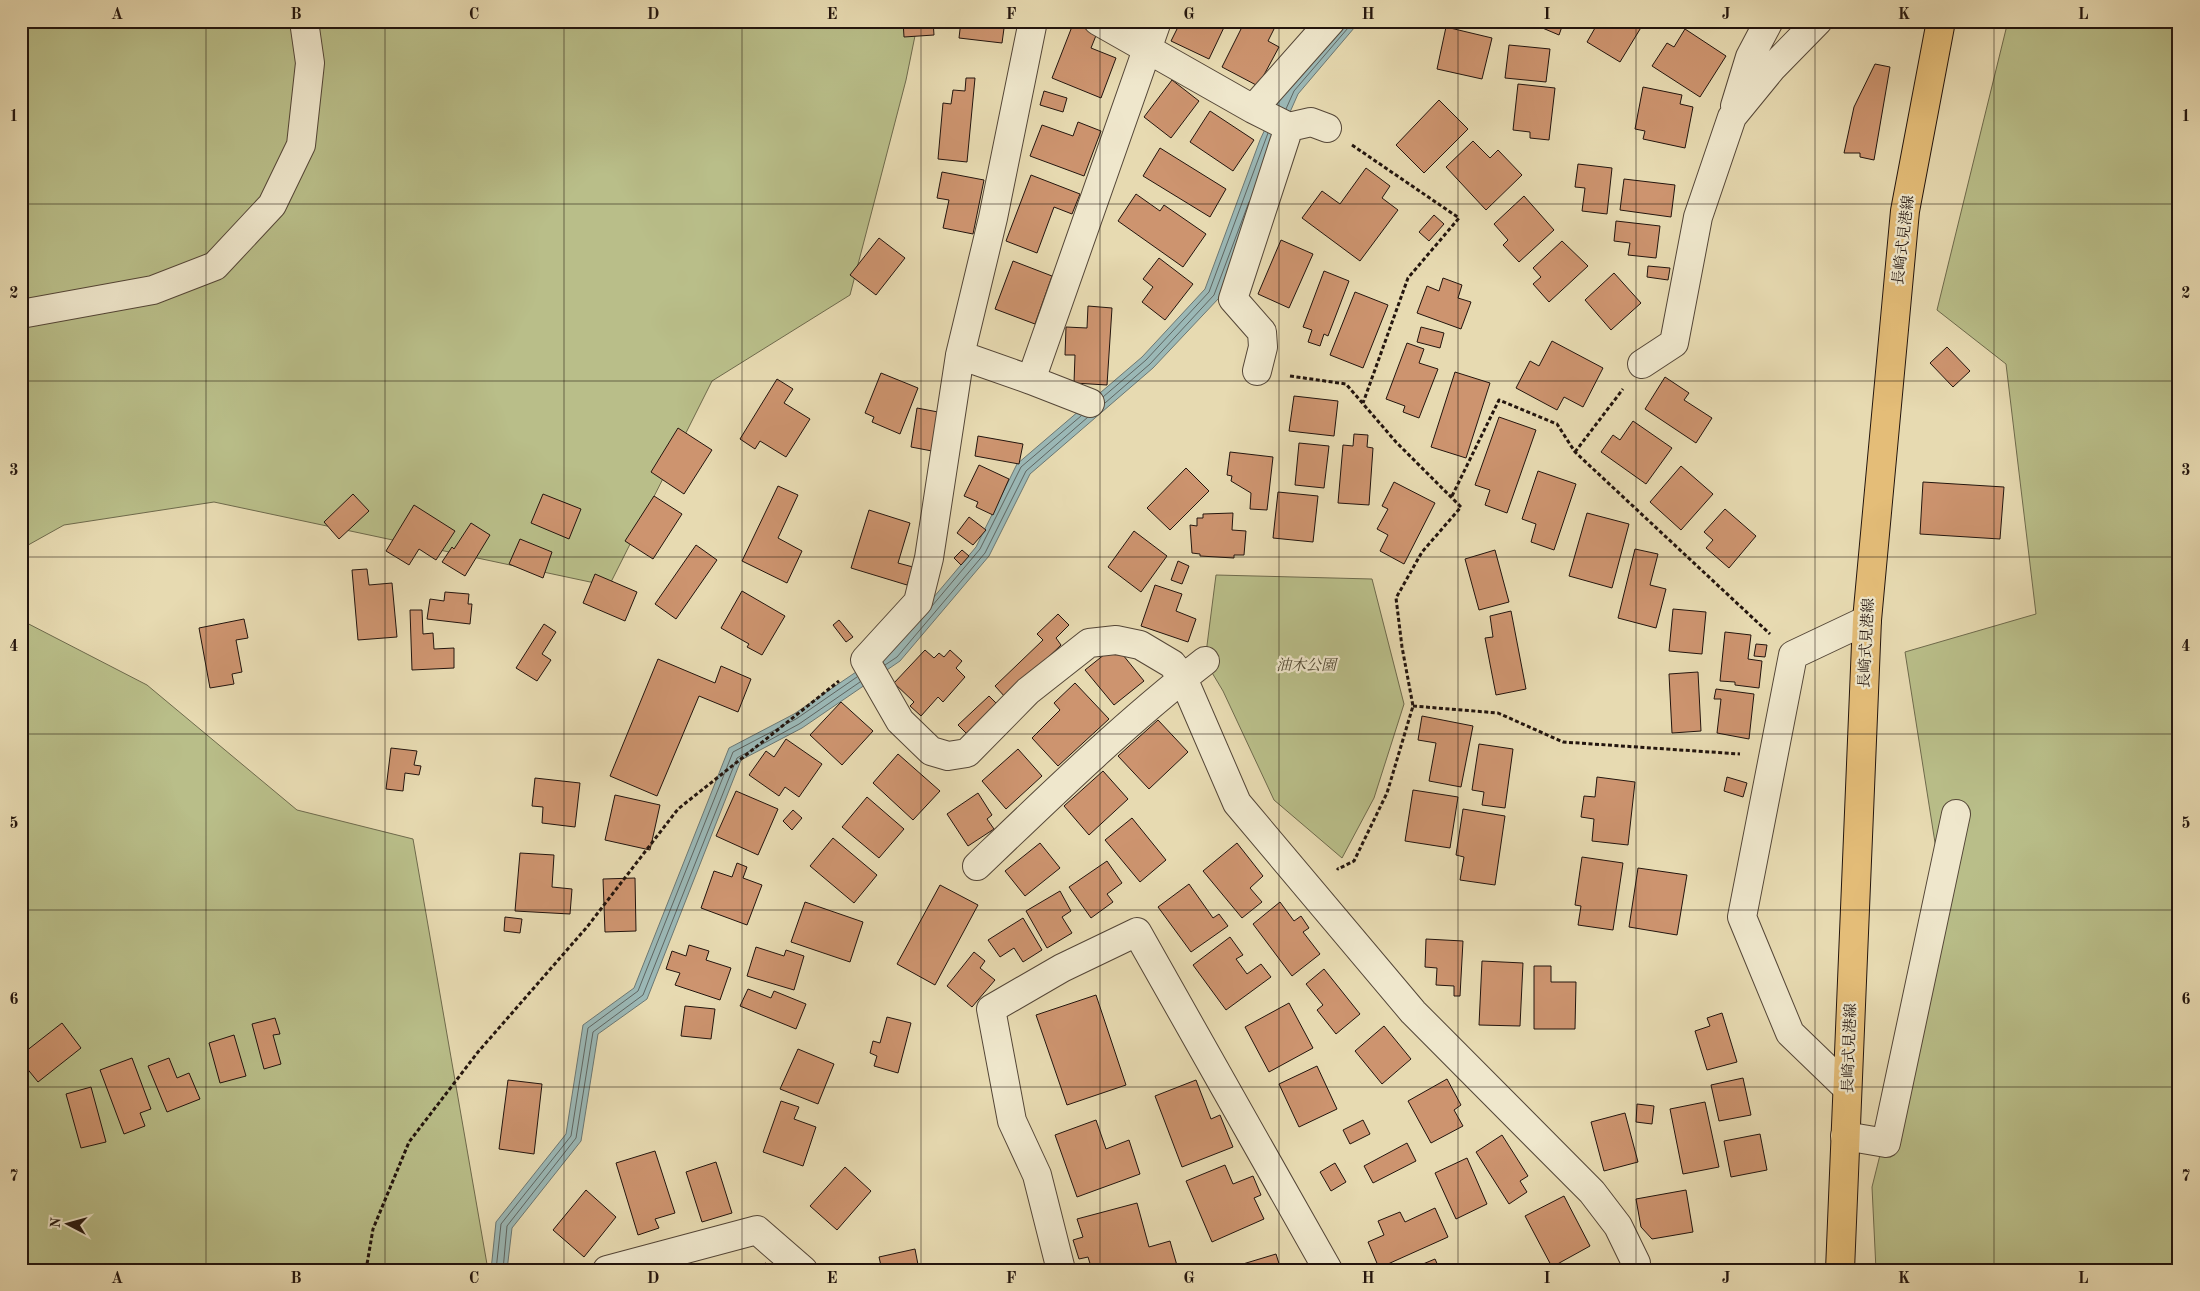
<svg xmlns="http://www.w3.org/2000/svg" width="2200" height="1291" viewBox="0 0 2200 1291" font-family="'Old Standard TT','Noto Serif JP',serif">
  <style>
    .green { fill: #b9be89; stroke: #6e6a4c }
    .water { fill: #9bb8b6; stroke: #6b7773 }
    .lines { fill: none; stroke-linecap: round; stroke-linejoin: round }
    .shore { stroke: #5f6662; stroke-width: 1 }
    .building { fill: #cd946f; stroke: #23150e }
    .minor-casing { stroke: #544637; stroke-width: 30 }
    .major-casing { stroke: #23150e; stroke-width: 30 }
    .path { stroke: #23150e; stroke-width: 3; stroke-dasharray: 4 2.5; stroke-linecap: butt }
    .minor { stroke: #efe7cc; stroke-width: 28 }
    .major { stroke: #e4bd78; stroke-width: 28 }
    .grid { fill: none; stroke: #23150e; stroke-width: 1; stroke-opacity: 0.55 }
    .labels { text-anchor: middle; stroke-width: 4.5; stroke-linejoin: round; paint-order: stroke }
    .street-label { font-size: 15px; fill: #23150e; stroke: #efe7cc }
    .park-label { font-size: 15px; font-style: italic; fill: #504833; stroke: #efe7cc }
    .neatline { fill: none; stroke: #23150e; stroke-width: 2 }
    .grid-label { font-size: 16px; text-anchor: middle; font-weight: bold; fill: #23150e }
  </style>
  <rect width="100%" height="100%" fill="#e7dab1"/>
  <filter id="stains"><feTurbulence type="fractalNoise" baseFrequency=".004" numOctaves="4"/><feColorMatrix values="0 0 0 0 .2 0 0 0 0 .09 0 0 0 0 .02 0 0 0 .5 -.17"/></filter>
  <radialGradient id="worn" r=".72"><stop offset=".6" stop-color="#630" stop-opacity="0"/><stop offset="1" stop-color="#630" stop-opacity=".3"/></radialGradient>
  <path class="green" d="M21 21H918L906 80 850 295 712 381 609 586 214 502 64 525 21 549Z
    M2008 21H2179V1270H1876L1872 1187 1893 1103 1936 849 1905 652 2036 614 2006 364 1937 310Z
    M1216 575 1372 579 1404 704 1374 798 1342 858 1274 800 1223 691 1205 661Z
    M21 620 147 685 297 810 413 839 488 1270H21Z"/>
  <path class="water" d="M1339 21H1360L1298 94 1275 146 1219 298 1153 368 1030 474 989 556 900 661 802 728 741 760 647 999 598 1034 581 1141 512 1228 507 1270H491L496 1222 566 1134 583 1025 634 988 729 748 794 714 890 649 976 547 1017 464 1142 357 1205 289 1260 140 1285 86Z"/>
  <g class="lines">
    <path class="shore" d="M1286 109 1294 91 1354 21
      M1103 397 1146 360 1209 292 1268 133
      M1105 403 1150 364 1214 295 1249 202
      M932 606 980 549 1021 467 1081 416
      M885 665 897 657 985 553 1026 471 1088 417
      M496 1270 501 1224 571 1136 588 1028 638 991 733 752 796 719 857 677
      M503 1270 507 1226 576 1138 593 1032 643 995 737 758 799 724 860 682"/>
  </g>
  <path class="building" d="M903 21H933L934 35 904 37Z
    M961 21H1005L1002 43 959 38Z
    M1181 21H1227L1209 59 1171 41Z
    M1245 21 1277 23 1268 41 1279 47 1258 86 1222 67Z
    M1526 21H1564L1559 35Z
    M1599 21H1645L1620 62 1587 42Z
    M1073 24 1097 33 1091 48 1116 58 1101 98 1052 78Z
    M1446 27 1492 38 1482 79 1437 69Z
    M1685 29 1726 56 1700 97 1652 66 1667 43 1674 47Z
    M1509 45 1550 49 1546 82 1505 78Z
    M1875 64 1890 67 1874 160 1860 157V153H1844L1854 107Z
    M966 78H975L967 162 938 159 943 103 951 104 953 90 965 91Z
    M1172 80 1199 101 1171 138 1144 117Z
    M1518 84 1555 88 1549 140 1530 138V132L1513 130Z
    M1643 87 1682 95 1680 104 1693 107 1685 148 1643 139 1645 131 1635 129Z
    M1044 91 1067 98 1063 112 1040 105Z
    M1439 100 1468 129 1424 173 1396 145Z
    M1210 111 1254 140 1233 171 1190 142Z
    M1078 122 1101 131 1084 176 1030 156 1042 125 1073 136Z
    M1473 141 1490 158 1498 150 1522 175 1486 210 1446 167Z
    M1160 148 1226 189 1210 217 1143 176Z
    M1578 164 1612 168 1607 214 1582 211 1585 188 1575 187Z
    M1366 168 1390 186 1382 198 1398 210 1360 261 1302 218 1322 191 1340 204Z
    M942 172 984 180 973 234 943 228 949 200 937 198Z
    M1031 175 1080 194 1072 214 1054 207 1037 253 1006 241Z
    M1624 179 1675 185 1671 217 1620 210Z
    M1136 194 1160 211 1164 205 1206 234 1183 267 1118 221Z
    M1524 196 1554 230 1519 262 1503 245 1508 240 1494 224Z
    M1434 215 1444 224 1429 241 1419 232Z
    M1616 221 1660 226 1656 258 1628 255 1630 243 1614 241Z
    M879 238 905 258 876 295 850 275Z
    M1281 240 1313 254 1289 308 1258 294Z
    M1562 241 1588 266 1549 302 1533 284 1541 277 1533 268Z
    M1159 258 1193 284 1165 320 1142 302 1153 287 1143 279Z
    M1013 261 1052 276 1035 324 995 309Z
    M1648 266 1670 268 1668 280 1647 277Z
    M1324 271 1349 281 1328 336 1324 334 1320 346 1308 342 1312 330 1303 327Z
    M1614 273 1641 303 1611 330 1585 300Z
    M1443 278 1462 285 1458 298 1471 302 1461 329 1417 313 1427 286 1439 291Z
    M1355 292 1388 305 1363 368 1330 355Z
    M1088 306 1112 308 1107 385 1074 383 1075 355H1065L1066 327 1087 328Z
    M1421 327 1444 333 1440 348 1417 342Z
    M1552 341 1603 368 1583 407 1564 397 1557 410 1516 388 1530 361 1539 366Z
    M1407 343 1424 349 1419 363 1438 369 1419 418 1403 412 1405 406 1386 399Z
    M1947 347 1970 371 1953 387 1930 363Z
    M1455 372 1490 383 1466 458 1431 447Z
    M881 373 918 388 900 434 872 422 874 417 865 413Z
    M1665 377 1689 393 1684 400 1712 418 1696 443 1645 409Z
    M777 379 793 389 784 403 810 419 786 457 760 441 755 449 740 439Z
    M1294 396 1338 401 1334 436 1289 431Z
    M917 408 938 412 932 451 911 447Z
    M1499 417 1536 430 1507 513 1485 505 1490 490 1475 485Z
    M1633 421 1672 448 1646 484 1601 452 1613 435 1620 440Z
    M678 428 712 450 684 494 651 472Z
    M1354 434 1368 435 1367 447 1373 448 1369 505 1338 503 1343 445 1353 446Z
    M978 436 1023 444 1019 464 975 456Z
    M1299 443 1329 446 1324 488 1295 485Z
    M1230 452 1273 457 1267 510 1250 509 1251 493 1231 481 1232 476 1227 475Z
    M979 465 1009 479 993 515 976 507 978 502 964 496Z
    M1681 466 1713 494 1681 530 1650 502Z
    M1186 468 1209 491 1170 530 1147 508Z
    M1538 471 1576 484 1554 550 1531 542 1536 524 1522 519Z
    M1394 482 1435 503 1404 564 1380 551 1388 535 1377 529 1388 509 1382 506Z
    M1923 482 2004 487 2000 539 1920 534Z
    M778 486 798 495 778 538 802 551 787 583 742 561Z
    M1278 492 1318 496 1313 542 1273 538Z
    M353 494 369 511 339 539 324 522Z
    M543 494 581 509 569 539 531 523Z
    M654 496 682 514 653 559 625 541Z
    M414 505 455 531 436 560 419 549 409 565 386 551Z
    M1725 509 1756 536 1729 568 1706 548 1713 540 1704 532Z
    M869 510 910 523 898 563 913 567 907 585 851 568Z
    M1233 513 1232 530 1246 531 1244 555H1234V558L1200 556V554L1192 553 1190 525 1197 526V518H1203V514Z
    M1587 513 1629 524 1612 588 1569 576Z
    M969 517 986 530 973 545 957 533Z
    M471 523 490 535 465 576 442 562 452 547 454 549Z
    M1134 531 1167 556 1141 592 1108 567Z
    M520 539 552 552 543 578 509 564Z
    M696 545 717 560 676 619 655 604Z
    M1635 549 1658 554 1650 585 1666 589 1656 628 1618 618Z
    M962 550 969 556 961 565 954 558Z
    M1495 550 1509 602 1479 610 1465 559Z
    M1178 561 1189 566 1182 584 1171 580Z
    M367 569 369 585 392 583 397 637 358 640 352 570Z
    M595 574 637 592 625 621 583 603Z
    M1155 585 1182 594 1176 611 1196 619 1188 642 1141 626Z
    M742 591 785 616 762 655 747 647 749 644 721 628Z
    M445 592 469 594 468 604H472L470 624 427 619 430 599 444 601Z
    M1673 609 1706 612 1702 654 1669 651Z
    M410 610H422L423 634 433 633 434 649 454 648V668L412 670Z
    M1511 611 1526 689 1496 695 1485 638 1493 637 1490 616Z
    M1058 614 1069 625 1056 638 1061 645 1006 698 995 686 1043 640 1037 634Z
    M244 619 248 638 236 640 242 672 232 674 234 684 210 688 199 628Z
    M839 620 853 637 846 642 833 625Z
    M544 624 556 632 542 654 551 660 537 681 516 668Z
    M1725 632 1751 635 1748 659 1762 661 1759 688 1735 685V682L1720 681Z
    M1756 644 1767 645 1765 657 1754 656Z
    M925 650 934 658 939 653 944 657 950 650 962 661 956 668 965 677 943 702 938 697 921 716 910 706 914 702 894 683Z
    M1105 654 1123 655 1144 681 1114 705 1085 670Z
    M658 659 715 683 721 666 751 679 738 712 699 696 657 796 610 776Z
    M1698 672 1701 731 1672 733 1669 674Z
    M1075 683 1109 719 1058 766 1032 738 1060 710 1054 703Z
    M1716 689 1754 694 1749 739 1717 733 1721 699H1714Z
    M989 696 999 706 968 735 958 725Z
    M841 702 873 731 842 765 810 735Z
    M1422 716 1473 726 1461 787 1429 781 1436 743 1418 740Z
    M1158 720 1188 752 1149 789 1118 756Z
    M786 739 822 764 799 797 785 787 779 796 749 775 766 751 774 757Z
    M1479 744 1513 749 1505 808 1482 805 1484 792 1472 790Z
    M391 748 417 751 414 765 421 766 419 775 405 773 403 791 386 789Z
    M1018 749 1042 776 1006 809 982 781Z
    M898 754 940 791 913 820 873 783Z
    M1103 771 1128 799 1089 835 1064 806Z
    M1597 777 1635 782 1628 845 1592 841 1594 819 1581 817 1584 796 1595 797Z
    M1727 777 1747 783 1743 797 1724 791Z
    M535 778 580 783 575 827 542 823 543 807 532 806Z
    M1413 790 1458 797 1450 848 1405 841Z
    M736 791 778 809 758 855 716 836Z
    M978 793 992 815 987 819 994 829 968 846 947 814Z
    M615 795 660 805 650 850 605 840Z
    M867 797 904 829 879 858 842 827Z
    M1463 809 1505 816 1495 885 1460 880 1464 857 1456 855Z
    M793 810 802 818 792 830 783 821Z
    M1132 818 1166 860 1140 882 1105 840Z
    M833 838 877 875 854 903 810 866Z
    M1040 843 1060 868 1025 896 1005 871Z
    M1237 843 1263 876 1250 888 1262 902 1242 918 1203 871Z
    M520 853 554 855 552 887 572 889 570 914 515 911Z
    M1582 857 1623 863 1613 930 1578 925 1581 906 1575 905Z
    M1107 861 1122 883 1107 894 1113 902 1091 918 1069 887Z
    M737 863 747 867 743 878 762 885 747 925 701 908 714 871 732 877Z
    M1638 868 1687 875 1677 935 1629 927Z
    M635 878 636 931 605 932 603 879Z
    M1189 884 1213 918 1219 914 1228 926 1191 952 1158 907Z
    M940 885 978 905 935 985 897 964Z
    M1060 891 1071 911 1062 917 1072 933 1047 948 1026 911Z
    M805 902 863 922 850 962 791 942Z
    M1280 902 1294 921 1301 916 1309 928 1303 932 1320 954 1292 976 1253 924Z
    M505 917 522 919 520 933 504 931Z
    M1023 918 1042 950 1023 962 1014 948 1000 957 988 940Z
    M1230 937 1243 955 1236 959 1247 974 1261 964 1271 977 1226 1010 1193 965Z
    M1426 939 1463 941 1460 996H1454V986L1436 985 1437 968 1425 967Z
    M689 945 709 951 706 960 731 968 720 1000 675 985 680 973 666 969 672 951 686 956Z
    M756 947 784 956 786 950 804 956 794 990 747 976Z
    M974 952 985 961 980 968 995 980 972 1007 947 986Z
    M1482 961 1523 963 1520 1026 1479 1025Z
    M1534 966H1551V982H1576L1575 1029H1534Z
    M1324 969 1360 1014 1336 1034 1317 1010 1323 1005 1306 984Z
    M748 989 771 998 774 991 806 1004 796 1029 740 1006Z
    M1096 995 1126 1085 1067 1105 1036 1015Z
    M1289 1003 1313 1048 1269 1072 1245 1027Z
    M685 1006 715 1009 711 1039 681 1036Z
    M1722 1013 1737 1062 1707 1070 1695 1031 1710 1026 1707 1018Z
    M887 1017 911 1023 898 1073 874 1066 877 1056 870 1053 873 1041 880 1043Z
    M275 1018 280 1034 273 1035 281 1064 264 1069 252 1024Z
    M62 1023 81 1048 38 1082 21 1061V1055Z
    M1384 1026 1411 1059 1382 1084 1355 1051Z
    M234 1035 246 1076 220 1083 209 1043Z
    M798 1049 834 1064 818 1104 780 1089Z
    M132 1058 151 1109 140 1113 145 1126 124 1134 100 1070Z
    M169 1058 177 1078 189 1073 200 1099 167 1112 148 1066Z
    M1317 1066 1337 1109 1299 1127 1279 1084Z
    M1743 1078 1751 1115 1719 1121 1711 1085Z
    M1447 1079 1461 1105 1454 1110 1463 1126 1431 1143 1408 1101Z
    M508 1080 542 1084 534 1154 499 1149Z
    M1196 1080 1211 1119 1220 1115 1233 1147 1182 1167 1155 1096Z
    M91 1087 106 1142 81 1148 66 1094Z
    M781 1101 799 1107 794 1119 816 1127 803 1166 763 1152Z
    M1705 1102 1719 1167 1683 1174 1670 1109Z
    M1637 1104 1654 1106 1652 1124 1636 1122Z
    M1625 1113 1638 1162 1604 1171 1591 1122Z
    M1096 1120 1106 1149 1129 1140 1140 1174 1077 1197 1055 1135Z
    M1363 1120 1370 1134 1350 1144 1343 1130Z
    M1760 1134 1767 1170 1731 1177 1724 1141Z
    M1502 1135 1528 1176 1520 1181 1527 1192 1509 1204 1476 1152Z
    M1407 1143 1416 1161 1373 1183 1364 1166Z
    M655 1151 675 1213 655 1219 659 1228 638 1235 616 1163Z
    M1467 1158 1487 1204 1456 1219 1435 1173Z
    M716 1162 732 1213 702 1222 686 1172Z
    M1335 1163 1346 1182 1331 1191 1320 1172Z
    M1225 1165 1233 1184 1253 1176 1261 1195 1254 1198 1264 1219 1212 1242 1186 1181Z
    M845 1167 871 1191 837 1230 810 1206Z
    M586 1190 616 1217 584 1257 553 1230Z
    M1686 1190 1693 1232 1652 1239 1641 1227 1636 1199Z
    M1564 1196 1590 1246 1552 1267 1525 1216Z
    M1137 1203 1149 1247 1170 1241 1178 1269 1092 1270 1088 1257 1079 1259 1073 1240 1083 1237 1077 1219Z
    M1435 1208 1448 1237 1379 1268 1368 1242 1384 1235 1378 1221 1400 1212 1405 1222Z
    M915 1249 919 1270H882L879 1257Z
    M1276 1254 1281 1270H1234L1233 1267Z
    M1435 1259 1440 1270H1411V1269Z
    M766 1263 768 1270H736L751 1265 752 1268Z"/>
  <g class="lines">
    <g class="minor-casing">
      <path id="minor" d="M1033 21 993 218 960 355 929 558 918 602 865 660 900 721 931 751 948 756 967 753 1028 691 1089 643 1116 640 1140 645 1172 664 1183 678 1237 803 1413 1012 1592 1192 1618 1226 1636 1263 1635 1270
        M1098 21 1253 109 1331 21
        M1735 106 1750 57 1769 21
        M1253 109 1289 127 1311 122 1327 128
        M21 314 153 290 215 266 272 205 301 145 310 63 304 21
        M960 355 1031 380 1157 21
        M1642 364 1674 343 1698 217 1732 117 1772 68 1818 21
        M1257 371 1263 347 1262 332 1233 299 1289 127
        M1031 380 1090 403
        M977 866C1051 795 1124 724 1205 661
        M1847 1088 1790 1033 1742 917 1793 655 1867 620
        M1845 1136 1886 1143 1956 814
        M607 1270 757 1230 803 1270
        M1061 1270 1037 1175 1012 1121 991 1009 1062 968 1137 932 1328 1270"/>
    </g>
    <g class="major-casing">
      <path id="major" d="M1840 1270 1867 620 1905 211 1941 21"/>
    </g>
    <path class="path" d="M1352 145 1459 218 1408 278 1363 403
      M1290 376 1346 384 1396 442 1461 507 1422 552 1396 598 1402 647 1413 706 1387 793 1354 861 1338 869 1337 868
      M1575 452 1623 389
      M1452 496 1499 400 1557 424 1575 452 1770 634
      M1413 706 1498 713 1563 742 1740 754
      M366 1270 373 1229 409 1142 478 1052 587 927 678 809 839 681"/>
    <use href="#minor" class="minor"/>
    <use href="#major" class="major"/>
  </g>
  <path class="grid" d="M206 21V1270M385 21V1270M564 21V1270M742 21V1270M921 21V1270M1100 21V1270M1279 21V1270M1458 21V1270M1636 21V1270M1815 21V1270M1994 21V1270M21 204H2179M21 381H2179M21 557H2179M21 734H2179M21 910H2179M21 1087H2179"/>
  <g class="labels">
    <g class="street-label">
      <text transform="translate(1903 240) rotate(-83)" y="5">長崎式見港線</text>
      <text transform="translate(1866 643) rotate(-87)" y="5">長崎式見港線</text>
      <text transform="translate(1849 1048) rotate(-88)" y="5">長崎式見港線</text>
    </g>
    <g class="park-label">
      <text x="1306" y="670">油木公園</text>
    </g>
  </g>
  <rect width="2200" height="1291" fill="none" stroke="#e7dab1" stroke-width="55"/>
  <g transform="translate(68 1224) rotate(276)" stroke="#efe7cc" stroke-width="4" paint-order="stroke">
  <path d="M0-4L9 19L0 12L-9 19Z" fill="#23150e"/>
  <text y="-8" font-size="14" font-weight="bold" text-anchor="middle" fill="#23150e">N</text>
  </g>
  <rect x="28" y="28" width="2144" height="1236" class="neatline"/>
  <g class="grid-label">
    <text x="117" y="19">A</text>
    <text x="296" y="19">B</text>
    <text x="474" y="19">C</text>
    <text x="653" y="19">D</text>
    <text x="832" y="19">E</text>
    <text x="1011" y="19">F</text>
    <text x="1189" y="19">G</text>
    <text x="1368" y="19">H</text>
    <text x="1547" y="19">I</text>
    <text x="1726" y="19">J</text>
    <text x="1904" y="19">K</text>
    <text x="2083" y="19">L</text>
    <text x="14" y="121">1</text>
    <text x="2186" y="121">1</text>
    <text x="14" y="298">2</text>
    <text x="2186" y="298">2</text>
    <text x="14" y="475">3</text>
    <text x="2186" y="475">3</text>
    <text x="14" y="651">4</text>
    <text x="2186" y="651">4</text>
    <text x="14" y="828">5</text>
    <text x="2186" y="828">5</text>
    <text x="14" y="1004">6</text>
    <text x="2186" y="1004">6</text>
    <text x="14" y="1181">7</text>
    <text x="2186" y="1181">7</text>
    <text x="117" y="1283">A</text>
    <text x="296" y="1283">B</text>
    <text x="474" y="1283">C</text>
    <text x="653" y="1283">D</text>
    <text x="832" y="1283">E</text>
    <text x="1011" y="1283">F</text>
    <text x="1189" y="1283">G</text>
    <text x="1368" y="1283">H</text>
    <text x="1547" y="1283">I</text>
    <text x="1726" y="1283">J</text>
    <text x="1904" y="1283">K</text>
    <text x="2083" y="1283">L</text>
  </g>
  <rect width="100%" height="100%" filter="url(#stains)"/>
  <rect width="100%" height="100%" fill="url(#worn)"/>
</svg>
